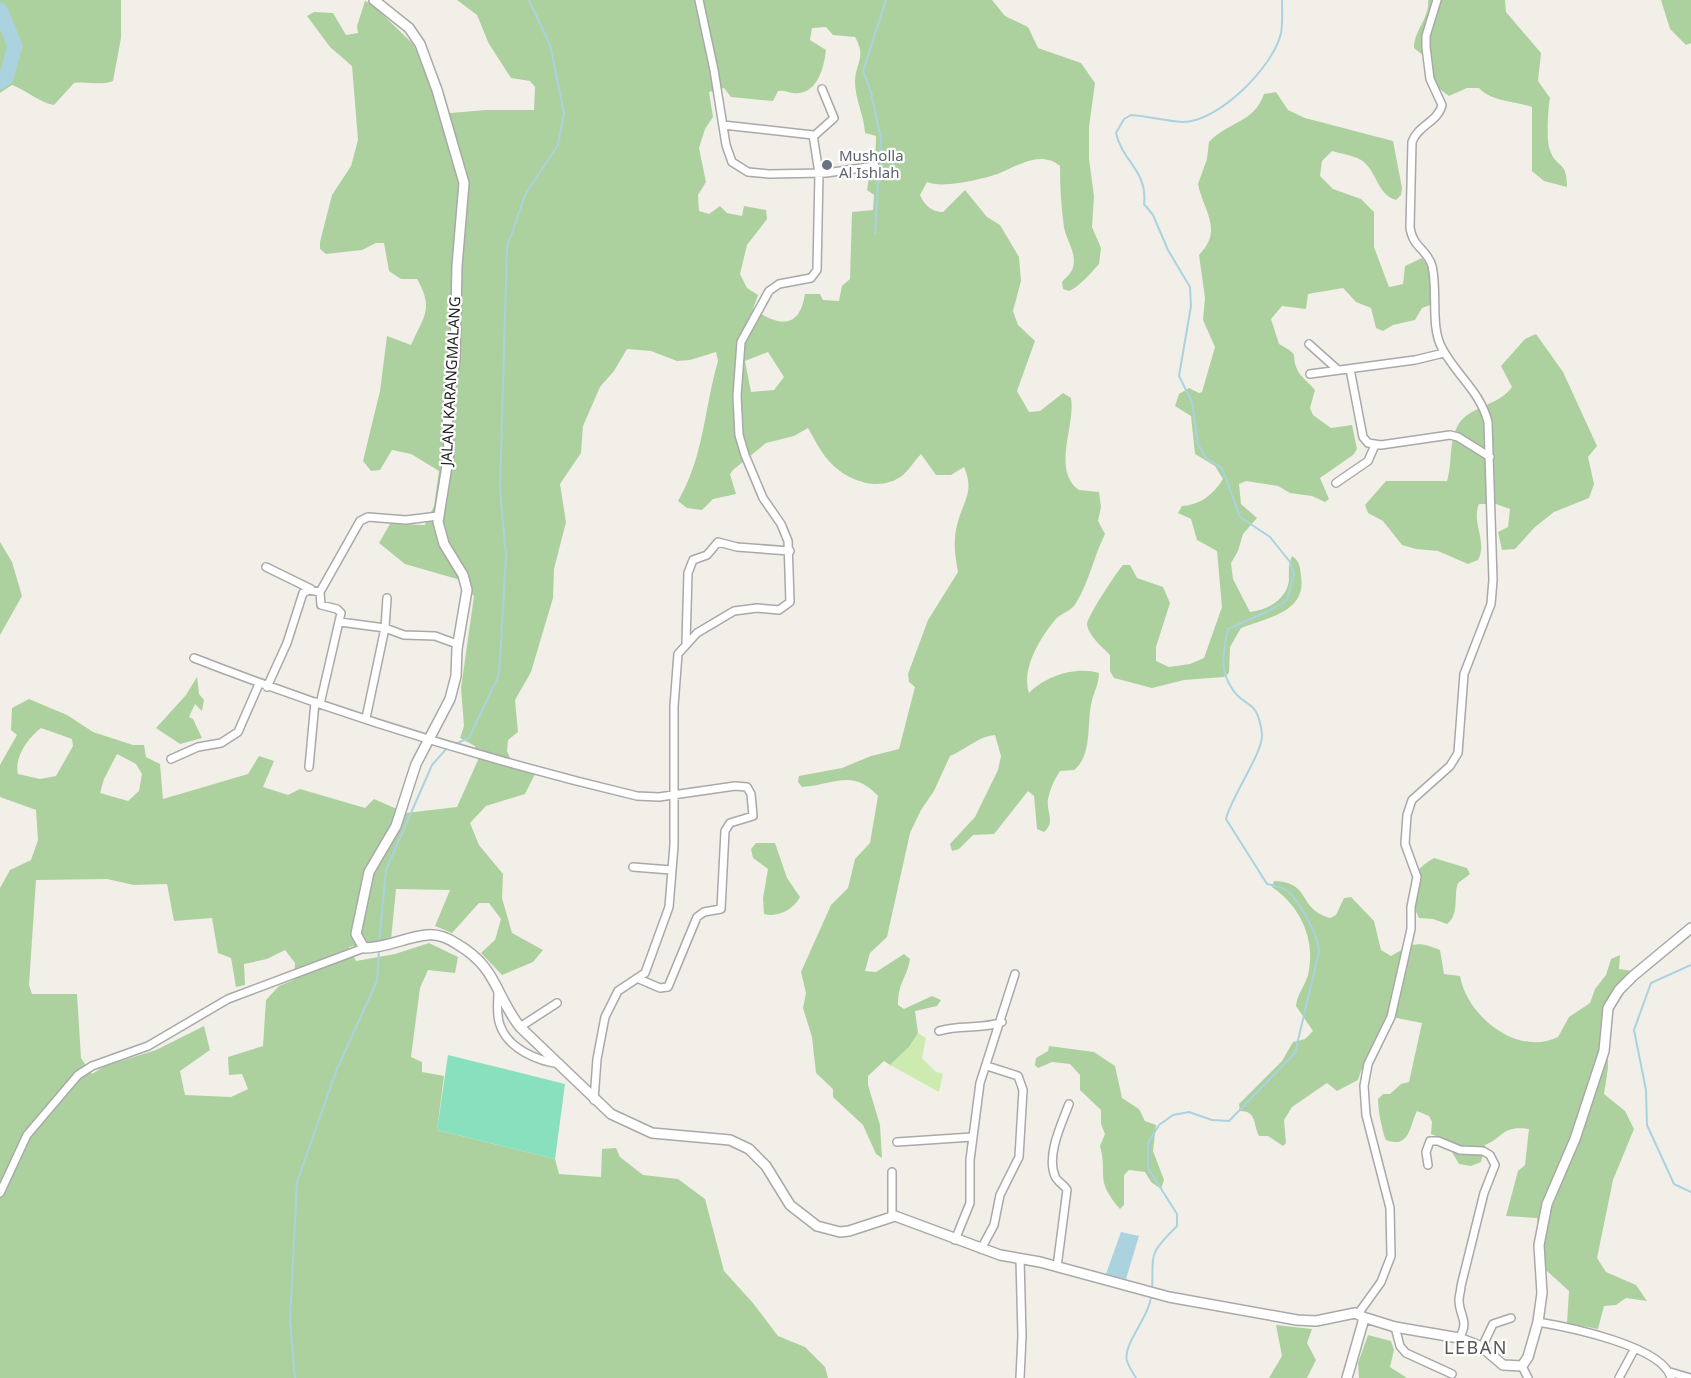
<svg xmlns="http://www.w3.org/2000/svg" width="1691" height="1378" viewBox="0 0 1691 1378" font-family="'Noto Sans',sans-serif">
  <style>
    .grass { fill: #cdebb0 }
    .forest { fill: #add19e; fill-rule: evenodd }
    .pitch { fill: #88e0be }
    .water { fill: #aad3df }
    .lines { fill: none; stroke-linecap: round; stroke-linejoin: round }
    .stream { stroke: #aad3df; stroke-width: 2 }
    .river { stroke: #aad3df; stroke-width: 15 }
    .minor-casing { stroke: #a9a9a9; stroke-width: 10 }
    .tertiary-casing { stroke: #a9a9a9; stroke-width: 12 }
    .minor { stroke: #fff; stroke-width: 7 }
    .tertiary { stroke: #fff; stroke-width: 9 }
    .worship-dot { fill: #6b7280; stroke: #fff; stroke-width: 2 }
    .labels { text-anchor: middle; stroke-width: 4.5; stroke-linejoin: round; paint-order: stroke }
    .worship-label { font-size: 15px; fill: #5b616d; stroke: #fff; text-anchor: start }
    .street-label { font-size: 15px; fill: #222; stroke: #fff }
    .quarter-label { font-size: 18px; letter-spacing: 1.5px; fill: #555; stroke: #fff }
  </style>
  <rect width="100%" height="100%" fill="#f2efe9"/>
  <path class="grass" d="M918 1033 926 1038 922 1058 936 1072 943 1074 939 1092 890 1065 909 1047Z"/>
  <path class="forest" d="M0 0H121V38L113 81C102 86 86 81 74 83L54 105C40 103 26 90 12 85L0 93Z
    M457 0H992L1005 16 1028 27 1038 48 1081 63 1095 83 1089 127V159L1094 196 1092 227 1101 248 1099 264C1092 272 1079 287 1069 291L1063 289 1062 282C1066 277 1072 273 1073 267 1077 253 1066 240 1064 227 1061 207 1060 187 1060 166 1041 150 1019 165 1000 173 984 179 942 189 927 182L920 195C924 205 932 212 943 212L965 190 987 217 1000 225 1019 257 1021 281 1013 311 1018 325 1035 341 1017 391 1029 412 1040 411 1063 393 1071 398C1076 425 1051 470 1079 490L1099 492 1101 507 1098 521 1105 534C1094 556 1089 582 1076 603 1071 612 1060 613 1055 620 1040 638 1021 669 1029 693 1045 676 1076 666 1099 673 1099 685 1093 693 1091 705 1087 725 1092 756 1074 770L1060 771C1054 780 1050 789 1048 799 1046 812 1056 822 1044 832L1037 829 1034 796 1028 791 994 834 973 835 959 849 952 851 950 844 975 817 998 770 1001 756 995 735C979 736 965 750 950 756L934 791 921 810 910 833 887 937 870 953 865 971 876 972 904 954 910 959C907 978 898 982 898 1005L904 1009 932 996 941 1000 937 1006 915 1011 918 1033 909 1047 890 1065 884 1061 868 1076V1085L880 1125 882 1158 876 1154 863 1125 833 1097V1089L816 1073 812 1037 803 1008 806 993 801 972 831 905 848 888 855 859 870 843 878 796C852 768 834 785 802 787L798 782 799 776 842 768 871 756 899 749 915 687 909 682 908 674 928 620 958 572C955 556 953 541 957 525 963 501 975 492 964 467L951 475H936L921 454C915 460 910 469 903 475 879 494 845 480 828 460 820 451 814 438 808 428L794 436 766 443 733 470 730 474 736 494 713 499 702 510 687 508 678 501C704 457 704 409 718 361L716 352 690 360 677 361 651 351 627 349 614 371 600 387 583 426 581 453 560 484 566 522 554 569 553 598 531 672 515 700 518 732 508 740 507 751 514 767 536 772 525 794 486 806 470 823 479 845 503 874 502 898 512 933 543 950 533 962 502 975 481 953 495 940 501 919 489 903H479L452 933 435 926 450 890 396 889 391 940 349 947 356 961 395 954 429 943 458 957 455 973 428 970 420 988 411 1057 422 1062V1072L444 1076 437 1130 555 1159 559 1174 601 1177 602 1149 616 1148 620 1157 643 1175 678 1179 705 1199 724 1271 753 1303 778 1336 805 1347 825 1367 828 1378H0V888L10 870 31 860 38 840 36 810 0 797V765L17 735 11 730 12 708 29 699 67 715 93 732 133 745H144L146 757 160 764 163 799 248 774 259 756 274 761 263 787 288 795 300 789 365 808 374 799 406 813 457 807 478 760 475 746 460 738 464 726 461 688 474 596 457 579 405 564 379 543 390 524 425 525 434 506 439 471 411 454 392 450 380 470 371 471 363 461 380 391 387 336 411 345C424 316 434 309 417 279H401L389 271 384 243H376L362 250 326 254 320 249V242L332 195 351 166 358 140 352 66 330 47 307 16 314 12 333 13 346 35 358 33 357 26 365 1 372 4 413 44 428 74 440 114 485 110H534L535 87 530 81 511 78 489 44 477 15ZM826 27 833 35 855 37C867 58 855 63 855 82 855 99 864 115 865 133L876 136 875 173 869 177 867 190 874 195 873 210 852 212 850 279 842 286 839 301 823 300 820 294H805C799 331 778 325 753 309L758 295 747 288 740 274 747 245 767 219 766 210 744 206 742 216 727 213 720 206 709 214 699 211 698 195 706 182 699 148 705 129 713 117 709 92 724 88 731 97 773 101 778 91C785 90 786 92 793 93 817 96 824 68 826 50L810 40 812 28ZM768 352 784 377 774 390 751 392 745 361ZM41 728 72 739 73 746 56 776 40 779 18 774C14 757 28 738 41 728ZM117 754 136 764 142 774 139 791 128 801 100 793 104 779ZM107 879 134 885 167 884 174 921 212 918 218 953 231 958 236 987 245 985 244 964 267 959 285 950 295 963 294 980 279 986 266 1000 263 1046 228 1057 229 1075 242 1074 248 1089 231 1097 185 1095 180 1071 210 1050 204 1026 156 1050 105 1066 92 1074 81 1058 77 994H32L29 985 36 880Z
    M1428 0H1505L1506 12 1541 53 1538 81 1550 98C1548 108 1546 142 1550 150 1556 169 1567 159 1567 187L1544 181 1532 171V107C1515 101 1492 102 1479 88H1467L1449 96 1437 87 1430 61 1414 48C1414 30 1430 18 1428 0Z
    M1661 0H1691V43L1686 45 1670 29Z
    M1276 92 1288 110 1305 118 1393 141 1402 188 1401 195 1396 200C1377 195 1377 170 1361 160 1353 155 1341 154 1332 151L1322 161 1320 176 1333 189 1361 199 1374 212V247L1389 287 1403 284 1405 266 1422 258 1429 267 1433 304 1422 308 1415 320 1393 325 1383 331 1376 328 1371 308 1356 302 1343 288 1308 294 1306 309 1282 306 1271 319 1279 344C1303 357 1289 353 1298 371 1301 377 1310 384 1315 390L1310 408 1313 415 1331 428 1352 425 1357 449 1353 455 1320 478 1329 499 1325 502 1312 496 1290 493 1278 486 1246 481 1239 484 1241 504 1257 518 1243 534 1238 551 1231 563 1233 579 1250 612C1268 610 1287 599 1289 580 1289 570 1288 566 1292 556 1300 561 1300 567 1301 576 1307 612 1267 618 1241 628L1230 647 1229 673 1224 677 1184 680 1152 688 1114 678 1110 671V655C1102 647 1089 636 1087 625 1085 620 1117 571 1123 565H1130L1137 578 1163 587 1170 603 1156 647V661L1169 667 1190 664 1204 658 1222 607 1217 551 1197 540 1191 519 1178 513 1182 506C1200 505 1213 495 1223 479L1215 466 1195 454 1191 416 1175 406 1179 394 1189 388 1199 393 1202 392 1215 347 1203 320 1205 298 1199 255C1224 230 1203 210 1198 184L1207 159 1209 142C1229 121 1254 123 1264 94Z
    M1536 334 1563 372 1597 446 1588 457 1594 484 1589 498 1554 512 1535 527 1515 549 1502 550 1498 532 1508 527 1510 509 1496 504H1479C1471 522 1488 542 1478 560L1468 564 1438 551 1416 549 1402 545 1383 521 1368 513 1365 505 1386 481H1447C1453 462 1448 444 1458 425 1469 406 1499 406 1512 387L1501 366 1525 339Z
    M0 542 12 562 22 596 0 635Z
    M197 677 199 694 204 700 202 711 195 704 189 717 193 719 202 738 180 744 156 728 186 695Z
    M756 843H775L787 878 800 897C794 909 778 918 764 914L763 898 768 869 753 858 751 849Z
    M1434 858 1467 868 1470 874 1458 883C1453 897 1460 914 1447 924L1433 919 1419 918C1406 891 1407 873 1434 858Z
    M1274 881C1312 882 1297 909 1330 918L1336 915 1344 898 1351 897 1374 921 1381 950 1391 956C1413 944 1415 940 1440 950L1444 974 1460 976C1467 1016 1517 1057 1558 1037L1569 1017 1590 1003 1595 989 1606 975 1611 959 1620 955 1619 969 1633 971 1612 992 1607 1038 1608 1068 1604 1094 1625 1111 1634 1129 1613 1180 1597 1258 1606 1272 1636 1285 1647 1301 1626 1298 1616 1305 1604 1306 1598 1329 1567 1323 1569 1291 1536 1261 1539 1235 1537 1218 1506 1216 1518 1171 1525 1165 1529 1129C1503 1125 1505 1136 1485 1145L1481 1162 1471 1166 1459 1164 1444 1139 1431 1134 1432 1122 1429 1116 1417 1111C1409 1127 1410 1149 1386 1140 1382 1131 1378 1109 1378 1099L1383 1094H1390L1401 1084 1409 1082 1422 1023 1387 1016C1378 1038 1365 1057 1358 1080L1337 1091 1327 1083 1292 1107 1284 1120 1286 1143 1283 1146 1268 1136H1259C1253 1124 1257 1111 1240 1111L1239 1104 1282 1061 1293 1042 1305 1039 1313 1031 1296 1006C1297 994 1305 986 1308 975 1316 940 1301 907 1272 887Z
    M1049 1046 1094 1052 1115 1066 1122 1098 1139 1109 1145 1121 1156 1125 1153 1151 1164 1180 1161 1189 1151 1182 1145 1172 1129 1170 1124 1175V1205L1120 1209C1094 1179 1108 1176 1100 1146L1105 1134 1101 1124V1110L1080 1090V1075L1070 1064 1052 1062 1038 1068 1035 1065 1036 1058 1048 1051Z
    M1276 1325 1312 1329 1307 1343 1316 1360 1307 1378H1269L1282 1356Z
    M1368 1335 1391 1341 1394 1350 1390 1367 1407 1378H1359L1358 1363Z"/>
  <path class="pitch" d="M448 1055 565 1084 555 1159 437 1130Z"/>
  <path class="water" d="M1121 1232 1139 1236 1126 1279 1106 1274Z"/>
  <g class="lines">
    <path class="stream" d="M875 233 881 139 871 92 863 71 886 0
      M453 745 469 738 498 677 500 660 506 556 500 490 507 247 525 195 558 145 564 113 550 45 529 0
      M379 944 386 870 432 765 448 747
      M1691 965 1651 983 1634 1030 1646 1090 1647 1125 1674 1184 1691 1192
      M1152 1291C1154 1252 1147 1256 1177 1226V1214L1148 1168V1143L1159 1125 1173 1115 1189 1112 1212 1120 1229 1121 1295 1053 1319 952C1319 937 1299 899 1286 890 1281 887 1272 885 1267 884L1226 819C1231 797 1264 751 1262 734 1257 695 1244 710 1231 687 1219 668 1224 648 1228 629L1271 610 1287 600 1294 574 1290 562 1270 537 1240 517 1222 468 1206 458 1198 444 1192 402 1179 376 1191 306 1190 287 1168 250 1153 215 1144 204C1148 171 1122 161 1116 133L1124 119 1131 115C1148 116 1165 121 1182 122 1218 123 1274 66 1281 33 1283 23 1282 10 1282 0
      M295 1378 290 1321 297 1182 337 1069 377 981 379 950
      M1136 1378C1133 1373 1129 1367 1127 1361 1122 1345 1150 1316 1151 1296"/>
    <path class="river" d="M0 10 15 46 6 78 0 82"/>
    <g class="minor-casing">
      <path id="minor" d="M699 0 714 70 726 145 732 162 748 172 769 174 826 173 875 166
        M814 136 834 118 822 89
        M1309 344 1338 370
        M1350 369 1363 437 1368 443 1381 445 1450 435 1458 437 1490 457
        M1310 374 1415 360 1444 353
        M1336 483 1368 461 1375 445
        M266 567 311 589
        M340 622 385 628 404 635 435 636 457 644
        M686 643 688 573 693 560 707 555 718 542 737 547 790 551
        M194 658C338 714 487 760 637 796L659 797 735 786 747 787 751 794 753 816 730 823 725 831 721 909 704 912 697 917 668 987 660 988 639 979
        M267 687 287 643 303 593 309 590 320 592
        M320 704 341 613 337 609 321 605 320 592 360 521 368 517 406 520 438 516
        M366 718 385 628 387 598
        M171 759 198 747 221 743 238 732 259 684
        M309 767 315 702
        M633 867 671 870
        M498 992C498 1002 496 1015 500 1025 508 1049 538 1061 560 1064
        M520 1027 557 1003
        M939 1031C960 1024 981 1030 1002 1022
        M594 1100 597 1059 605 1017 618 991 645 973 669 907 674 845V706L678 654 697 633 734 611 757 608 779 610 790 602 788 541 781 524 763 498 745 455 739 435 737 396 741 342 769 291 779 284 811 278 817 270 819 173 813 135 723 125
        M897 1142 972 1137
        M1428 1165 1426 1152 1430 1141H1438L1460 1150 1483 1151 1490 1155 1495 1165 1484 1193 1461 1286C1461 1291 1459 1295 1459 1300 1459 1316 1470 1321 1459 1338
        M892 1172V1216
        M0 1193 27 1135 78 1075 92 1066 148 1046 228 999 364 948
        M955 1240 970 1203V1160L980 1083 1015 974
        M981 1249 994 1225 1000 1195 1019 1157 1023 1090 1018 1076 987 1066
        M1057 1267 1067 1190C1064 1184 1057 1182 1055 1176 1046 1155 1062 1123 1069 1104
        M1358 1314 1381 1282 1391 1256 1390 1208 1366 1115 1364 1086 1368 1064 1391 1017 1411 929V907L1417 877 1405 844 1407 815 1412 800 1450 766 1458 753 1464 674 1491 604 1493 580 1488 422C1480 391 1456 375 1442 348 1430 327 1438 290 1432 266 1428 250 1412 247 1410 227L1412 142C1418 125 1438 122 1442 105L1430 79 1426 47V36L1437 0
        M1538 1322C1568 1327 1663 1346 1671 1378
        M1395 1327 1400 1346 1406 1353 1452 1374
        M1482 1347 1493 1324 1511 1318
        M1522 1366 1528 1378
        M1670 1372 1690 1378
        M1020 1378 1022 1336 1020 1259
        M1619 1378 1634 1350"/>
    </g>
    <g class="tertiary-casing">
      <path id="tertiary" d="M374 0 409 28 420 44 437 90 464 183 457 266 455 359 447 412 449 453 438 522 444 544 463 575 467 590 457 649 456 676 450 699 416 764 396 826 369 872 356 934 364 948C387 948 405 937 427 935 438 934 448 938 457 944 497 967 495 995 520 1027L611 1114 652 1133 730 1140 749 1149 766 1166 790 1205 817 1226 840 1232 849 1231 895 1216 1000 1255 1040 1262 1169 1297 1297 1320 1316 1321 1355 1313 1363 1317V1322L1347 1378
        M1363 1317 1395 1327 1459 1338 1482 1347 1503 1365 1522 1366 1528 1357 1538 1322 1542 1293 1539 1245 1547 1204 1575 1139 1604 1051 1608 1008 1619 990 1633 976 1691 928"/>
    </g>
    <use href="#minor" class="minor"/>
    <use href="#tertiary" class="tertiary"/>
  </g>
  <circle class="worship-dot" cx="827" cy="165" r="6"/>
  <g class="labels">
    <g class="worship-label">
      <text x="839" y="161">Musholla<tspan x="839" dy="17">Al Ishlah</tspan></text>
    </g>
    <g class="street-label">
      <text transform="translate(451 381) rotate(-87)" y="5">JALAN KARANGMALANG</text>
    </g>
    <g class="quarter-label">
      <text x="1476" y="1354">LEBAN</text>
    </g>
  </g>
</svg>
